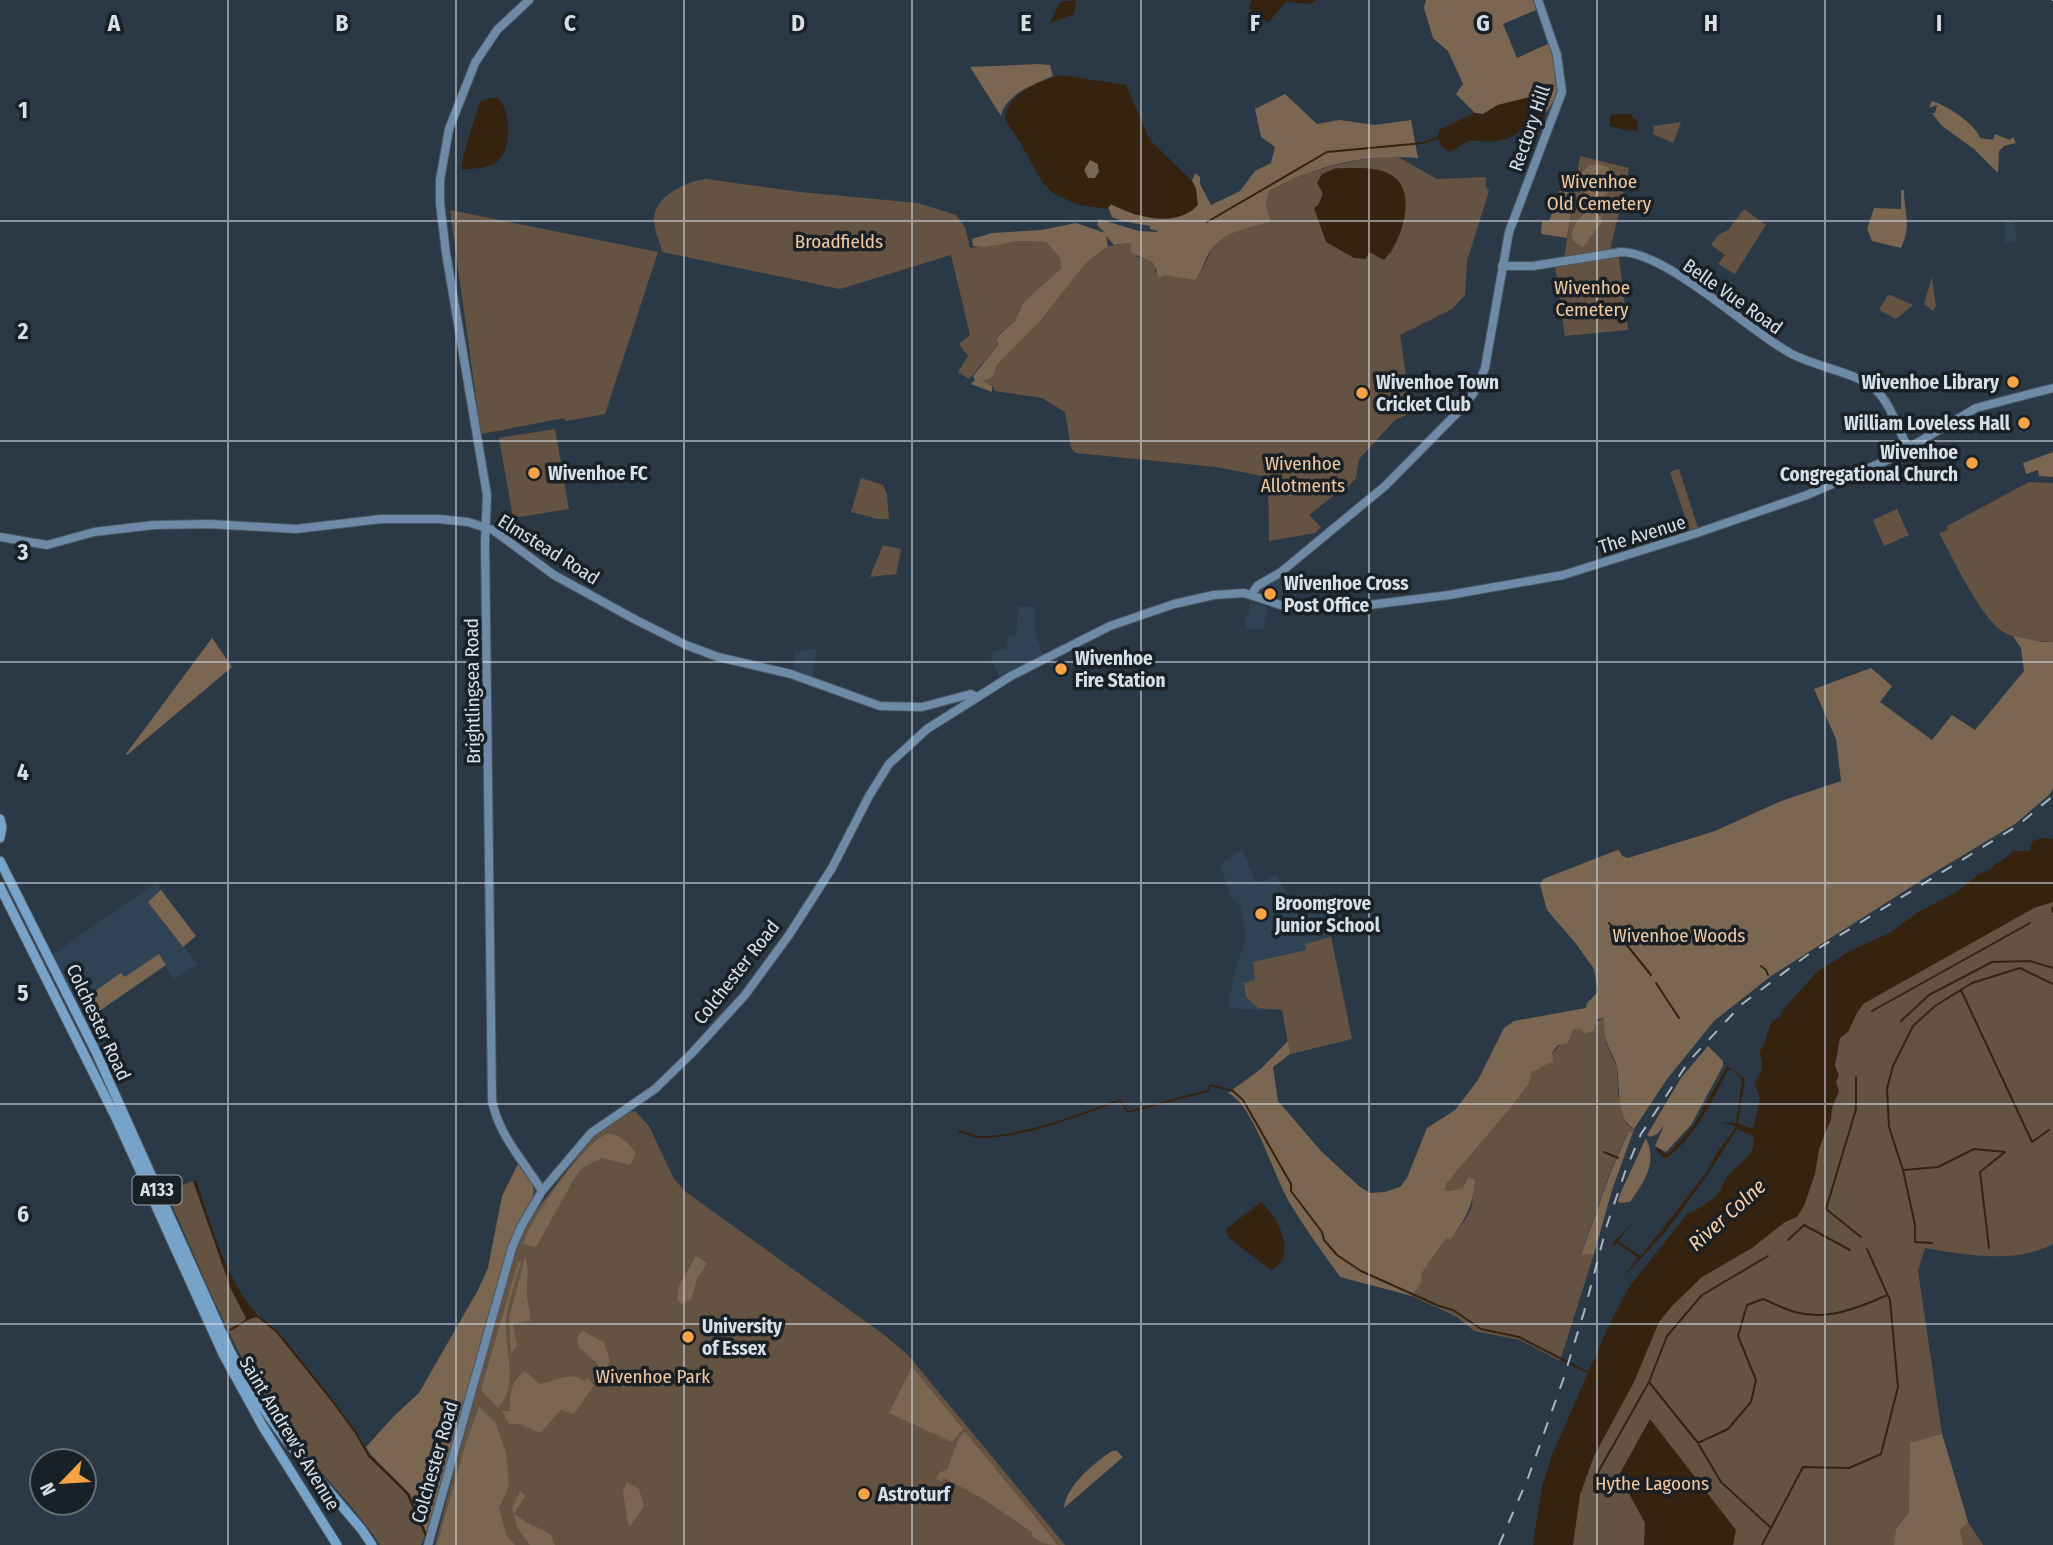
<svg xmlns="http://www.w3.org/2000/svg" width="2053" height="1545" viewBox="0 0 2053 1545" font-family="'Fira Sans Condensed',sans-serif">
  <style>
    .built { fill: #2f4354 }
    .green { fill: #645342; fill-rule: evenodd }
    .forest { fill: #7b6651 }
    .water { fill: #352310; fill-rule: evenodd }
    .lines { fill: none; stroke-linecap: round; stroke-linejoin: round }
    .stream { stroke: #352310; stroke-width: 2 }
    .secondary-casing { stroke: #4a5661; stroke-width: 10 }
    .primary-casing { stroke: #4a5661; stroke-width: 11 }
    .secondary { stroke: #6d8ba6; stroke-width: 8 }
    .primary { stroke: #77a3c9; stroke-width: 9 }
    .rail { stroke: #aab4be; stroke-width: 2; stroke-dasharray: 12 12; stroke-linecap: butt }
    .grid { fill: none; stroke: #d7e0e9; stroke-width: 2; stroke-opacity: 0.55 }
    .poi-dot { fill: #f5a345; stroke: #192026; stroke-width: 2.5 }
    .labels { text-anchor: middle; stroke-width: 7; stroke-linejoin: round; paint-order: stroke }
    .shield { fill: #192026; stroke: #9ea6ae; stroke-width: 2 }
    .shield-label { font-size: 18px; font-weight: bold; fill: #d7e0e9 }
    .street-label { font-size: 19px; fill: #d7e0e9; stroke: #192026 }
    .park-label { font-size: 19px; fill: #f1c89f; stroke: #192026 }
    .poi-label { font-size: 19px; font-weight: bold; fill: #d7e0e9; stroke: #192026; text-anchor: start }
    .water-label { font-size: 21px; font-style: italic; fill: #f8cea5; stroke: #192026 }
    .grid-label { font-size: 23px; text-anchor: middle; font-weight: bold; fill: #d7e0e9; stroke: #192026; stroke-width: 7; stroke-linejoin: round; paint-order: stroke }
  </style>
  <rect width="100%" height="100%" fill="#2b3946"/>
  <path class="built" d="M2004 221H2014L2017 241 2006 243Z
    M1282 575 1285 577 1282 601 1262 594 1260 589Z
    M1250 603 1267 605 1264 629 1246 630 1245 615 1249 614Z
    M1018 606 1035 607V633L1043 656 1001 679 990 659 993 657 991 653 1001 648 1007 650 1008 635 1016 636Z
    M816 649 813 677 793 669 795 651Z
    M1242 849 1256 883 1277 876 1285 892 1298 900 1322 893 1352 1039 1290 1054 1282 1010 1237 1009 1228 1007 1234 976 1246 938 1240 905 1231 897 1221 867 1223 862Z
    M156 883 196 936 184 947 197 964 174 979 165 965 82 1024 49 957Z"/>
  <path class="green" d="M1681 122 1673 143 1653 134 1654 126Z
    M1396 156 1437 179 1486 177V187L1489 191 1467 261 1465 295 1452 309 1400 335 1406 375 1409 376 1416 411 1395 420 1359 459 1356 478 1345 490 1342 489 1309 515 1321 527 1315 533 1269 541 1268 477 1216 467 1076 453 1071 448 1065 412 1042 398 995 391 992 386 981 382 984 379 993 377 997 365 1041 320 1086 263 1108 246 1131 243 1137 257 1147 258 1155 266V272L1195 280C1203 271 1206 261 1211 250 1222 230 1251 227 1271 222L1266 205 1269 191C1308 169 1351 159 1396 156ZM1401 184C1409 213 1404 227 1391 253L1378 256 1369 251 1319 204 1323 193Z
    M1580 156 1629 168 1610 251 1564 259Z
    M706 179 800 192 918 203 956 215 965 227 970 248 1018 241 1046 242 1060 258 1061 268 1023 303 1015 321 996 337 999 344 969 379 958 372 968 356 959 344 970 335 951 255 840 289 662 252C660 240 651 225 655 212 661 193 689 181 706 179Z
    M1744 209 1766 225 1735 274 1718 264 1725 255 1711 245 1718 235 1728 230Z
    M450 210 658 252 605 414 566 421 564 418 481 434Z
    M1619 257 1628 330 1565 336 1555 266Z
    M1932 277 1936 306 1933 311 1924 304Z
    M1888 295H1890L1913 305 1896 319 1879 310Z
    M555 429 569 509 513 518 499 438Z
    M1679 469 1698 528 1690 531 1670 472Z
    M861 478 883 485 887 494 889 519H878L851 512Z
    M2029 482 2053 483V642C2039 642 2018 639 2005 633 1981 620 1953 558 1939 533L1948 530 1947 526Z
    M1897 509 1909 535 1884 546 1873 520Z
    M883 545 901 549 896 574 870 577Z
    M2053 880V1244C2015 1264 1966 1255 1925 1248L1918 1271 1942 1434 1968 1522 1983 1545H1558L1564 1509 1693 1255 1819 1029Z
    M1331 937 1352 1039 1290 1054 1282 1010 1258 1008 1246 997 1244 983 1255 980 1253 962 1306 950 1305 944Z
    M1604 1018 1606 1043 1617 1067 1618 1094 1627 1125 1634 1129 1633 1132 1627 1134 1610 1172 1581 1254H1594L1560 1361 1520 1340 1474 1331 1457 1317 1412 1296 1421 1283 1422 1273 1446 1238 1451 1239C1458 1229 1467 1219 1471 1209 1474 1200 1471 1194 1475 1186L1451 1191 1444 1190 1447 1183 1513 1105 1530 1082 1532 1072 1543 1064 1573 1030 1580 1029Z
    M635 1111 649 1126 674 1179 686 1192 883 1334 908 1355 1065 1545H435L487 1346 507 1277 522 1233 533 1214 598 1131 618 1117Z
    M193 1181 231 1289 247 1319 244 1321 257 1317 277 1332 352 1427 369 1456 408 1496 425 1536 421 1545H380C348 1496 302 1457 271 1408 228 1341 199 1264 166 1192Z"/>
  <path class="forest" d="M1426 0H1533L1536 10 1503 24 1517 58 1550 43 1556 60 1559 92 1546 113 1538 108 1542 99 1554 85 1543 84 1530 97 1498 105 1483 114 1475 113 1456 94 1463 84 1448 51 1433 38 1424 8Z
    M1038 64 1050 65 1053 76C1035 84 1005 94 1001 116L970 67Z
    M1285 94 1317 124 1339 120 1375 125 1411 120 1418 158C1366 153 1314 166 1269 191L1266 205 1271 222C1251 227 1229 230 1214 246 1205 255 1204 270 1195 280L1165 275 1159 278C1157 275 1157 271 1155 267 1151 257 1138 258 1131 252V243L1114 245 1106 236 1108 246 1086 263 1041 320 997 365 993 377 982 381 992 386V392L971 384 975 380 973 376 999 344 996 338 1015 321 1023 303 1061 268 1060 258 1046 242 1018 241 986 247 973 246 972 239 992 233 1041 230 1076 223 1105 233 1097 225 1099 219 1139 231 1157 232 1158 231 1150 229V226L1122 221 1112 217 1108 207 1110 204 1136 215H1183L1196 189 1192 181 1195 173 1200 177V184L1211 205 1240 191 1255 171 1271 163 1275 147 1261 137 1255 109Z
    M1932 101C1946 105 1976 124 1980 138L1993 140 1995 134 2010 140 2013 137 2016 143 2004 146 1999 151 1998 173 1974 149 1942 126 1932 113H1935L1937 105 1929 108Z
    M1090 159 1098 164 1099 172 1095 178 1088 179 1084 170Z
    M1599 164 1608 167 1616 180 1615 185 1603 198V216L1586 205 1581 174 1588 166Z
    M1901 190H1904C1904 214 1912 224 1901 248L1872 241 1867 229 1874 208 1901 209Z
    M1559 191 1574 193 1567 238 1541 234 1542 221 1549 222Z
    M1587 208 1600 216 1602 222 1583 247 1574 242C1566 227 1581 221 1587 208Z
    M2053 452V477L2039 476 2038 470 2026 474 2023 463Z
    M2013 636 2042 642H2053V789L2049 795 2015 824 1925 878 1771 976 1714 1021 1667 1079 1634 1129C1616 1119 1620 1085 1617 1067 1615 1059 1611 1053 1608 1046 1604 1037 1604 1027 1604 1018L1597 1019 1594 1030 1586 1034 1580 1029 1573 1030 1568 1043 1558 1045 1552 1053 1553 1061 1532 1072 1530 1082 1513 1105 1447 1183 1444 1190 1451 1191 1463 1188 1469 1177 1475 1180C1473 1206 1466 1218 1451 1239L1446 1238 1422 1273 1421 1283 1412 1296 1340 1277C1324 1254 1306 1230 1291 1205 1274 1179 1255 1106 1228 1093L1261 1069 1288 1041 1290 1054 1273 1067 1278 1101 1321 1151 1360 1187 1370 1193 1385 1192 1400 1187 1407 1178 1427 1128 1455 1110 1478 1080 1504 1028 1514 1021 1586 1008 1587 1003 1598 992 1594 969 1577 945 1547 910 1540 885 1543 879 1615 851 1619 850 1622 856 1628 858 1715 831 1781 801 1841 781 1836 739 1814 689 1871 668 1892 686 1880 702 1932 740 1952 715 1975 730 2024 671 2021 648Z
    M212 638 232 667 127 755 126 754Z
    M161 890 196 936 183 947 148 902Z
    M159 954 166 965 89 1018 82 1005 95 991 121 973 125 977Z
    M1708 1046 1723 1061V1066L1691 1125 1666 1152 1655 1146 1664 1126 1657 1134 1650 1137 1647 1135 1681 1078Z
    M1633 1132 1612 1190 1594 1254 1581 1255 1611 1171 1628 1133Z
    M607 1134C621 1134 628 1143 636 1153L630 1165 602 1158 583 1167 574 1179 536 1247 523 1244C530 1220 584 1142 607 1134Z
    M1646 1138C1658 1163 1644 1182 1630 1202L1620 1203 1618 1201 1620 1194Z
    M519 1162 531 1180 534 1191 532 1200 519 1222 507 1252 428 1536 410 1494 371 1455 366 1447 394 1416 419 1393 478 1290 488 1268 502 1196Z
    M696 1256 707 1263 697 1279 691 1299 681 1304 677 1299 679 1286Z
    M525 1257C530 1272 526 1283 527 1298 528 1306 531 1313 530 1321L513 1324 517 1346 511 1354 509 1319Z
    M518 1262 521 1263C516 1277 507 1308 506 1322 504 1350 520 1385 498 1408L481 1390Z
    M582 1331 604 1342 610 1361 601 1377 597 1363 579 1348 577 1337Z
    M912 1367 963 1429 952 1442 889 1413Z
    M525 1371 540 1384C555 1382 568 1370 584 1381L587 1378 594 1385 574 1414 561 1410 540 1433 520 1424H509L502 1411H510C510 1393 510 1382 525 1371Z
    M479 1407 495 1422 506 1452 509 1486 499 1508 506 1534 515 1545H437L465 1446Z
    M965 1432 1050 1535 1057 1545C1046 1545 1039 1542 1032 1536V1532L982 1498 944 1478 942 1481 936 1479 940 1472 947 1470 959 1438Z
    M1942 1434 1968 1522 1960 1530 1963 1545H1894L1896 1529 1909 1513 1910 1443Z
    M1112 1451H1117L1123 1457 1064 1508C1065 1487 1096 1461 1112 1451Z
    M627 1482 639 1489 644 1506 629 1528 623 1492Z
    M520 1491 525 1496 514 1514 534 1527 535 1526 550 1534 555 1545H530L518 1529 512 1508Z"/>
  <path class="water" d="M1076 0 1074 14 1050 23 1060 2Z
    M1252 0H1316L1312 4 1286 2 1268 23 1249 8Z
    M1061 75 1126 85 1150 140 1192 181 1196 189 1198 205C1175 229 1136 217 1111 204L1107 209 1079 205 1054 194 1042 182 1020 142 1005 120C1007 93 1038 82 1061 75ZM1090 160 1098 164 1099 172 1095 178H1088L1084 170Z
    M1543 84 1555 85 1542 99 1539 108 1546 113 1541 127 1532 121 1526 123C1516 143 1489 143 1470 140L1450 152 1442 147 1437 138 1440 129 1475 113 1483 114 1498 105 1530 97Z
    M489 98H498C511 110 512 147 499 160 490 169 474 168 463 170L461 167C466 145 473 123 480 102Z
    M1624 114H1630L1638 122 1637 131H1629L1610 126V115Z
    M1336 168C1354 169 1379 165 1394 177 1418 195 1400 243 1384 260L1369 252 1366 259 1354 258 1326 242 1314 208 1319 204 1323 194 1317 183 1322 174Z
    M2042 838 2053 839V902L2034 908 1863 1004 1857 1013 1848 1032 1840 1038 1835 1066 1839 1075 1836 1082 1839 1091 1832 1108 1831 1119 1819 1149 1815 1174 1804 1206 1797 1217 1785 1222 1752 1248 1702 1277 1673 1305 1659 1322 1634 1382 1594 1456 1580 1495 1573 1545H1533L1542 1487 1552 1455 1610 1323 1629 1287 1688 1213C1697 1211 1715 1199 1720 1191 1723 1186 1724 1180 1728 1176 1737 1164 1759 1153 1753 1136L1737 1129 1706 1177 1667 1230 1622 1279 1638 1258 1618 1243 1612 1246 1613 1243 1635 1221 1618 1241 1641 1256 1706 1173 1716 1154 1732 1133 1735 1126 1721 1122 1736 1123 1742 1079 1732 1070 1727 1071C1713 1101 1693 1140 1665 1159L1656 1150 1657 1147 1664 1153 1668 1154 1694 1125 1727 1066 1745 1079 1738 1123 1753 1129 1760 1098 1754 1082C1763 1073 1764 1064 1759 1052 1766 1045 1767 1031 1772 1021L1779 1018 1785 1007 1817 972 1848 952 1891 932 1918 912 1956 892 1979 874 1991 869 1995 864 2006 858 2012 851H2029L2033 841Z
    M196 1180C213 1229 225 1280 260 1318L254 1317 242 1323 246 1318 231 1289 193 1181Z
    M1261 1202C1278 1217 1299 1256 1271 1270L1228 1237 1226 1229Z
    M1650 1419 1736 1530 1733 1545H1644L1645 1523 1619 1475Z"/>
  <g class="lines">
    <path class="stream" d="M1207 222 1327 152 1423 143 1437 138
      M2052 908 2053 912
      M1609 923 1651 975
      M1761 966 1766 970 1768 975
      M1656 983 1679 1018
      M1961 990 2032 1142 2049 1130
      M1872 1011 2030 923
      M1901 1021 1929 995 1992 962 2030 961 2053 968
      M1856 1077V1109L1826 1209 1861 1237
      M959 1131C966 1133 974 1137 981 1137 1023 1137 1080 1115 1120 1100L1128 1112 1207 1091 1211 1085 1233 1091 1243 1100 1291 1184V1191L1322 1232 1324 1240 1337 1255 1361 1271 1439 1306 1453 1310 1481 1329 1519 1337 1589 1373
      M1604 1152 1618 1158
      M1904 1170 1938 1167 1974 1149 2005 1152 1980 1172 1989 1248
      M1788 1240 1804 1225 1850 1250
      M1932 1243 1915 1242V1225L1903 1170 1889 1127 1887 1088 1893 1066 1913 1026 1935 1006 1972 983 2020 968 2053 984
      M260 1318 277 1332 327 1394 356 1433 369 1456 407 1493 427 1538
      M230 1330 242 1323
      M1649 1382 1667 1336 1702 1295 1768 1256
      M1699 1445 1721 1482 1770 1527
      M1597 1474 1649 1382 1698 1443 1728 1429 1751 1402 1756 1380 1738 1336 1747 1305 1763 1299C1773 1303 1784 1309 1795 1312 1826 1321 1859 1308 1887 1295
      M1762 1545 1803 1467 1849 1468 1881 1454 1898 1387 1890 1300 1867 1249"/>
    <g class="secondary-casing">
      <path id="secondary" d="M529 0 497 30 475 63 449 129 440 180V203L446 253 487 495 485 542 492 1100C498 1135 524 1161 542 1191
        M1502 266H1533L1621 252C1666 252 1747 329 1790 353 1813 366 1857 373 1874 388 1890 402 1898 429 1908 448
        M0 537 47 545 94 532 154 525 210 524 296 529 381 519H439L468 522 493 530 554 575 636 620 686 645 718 657 791 674 880 706 922 707 971 694 977 697
        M1252 594 1257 586 1281 572 1385 486 1465 405 1477 388 1485 368 1509 232 1562 92 1557 55 1538 0
        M428 1545 512 1248 521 1227 542 1191 591 1133 655 1089 692 1053 745 995 789 935 832 868 869 796 889 764 927 729 1011 676 1110 626 1174 604 1214 595 1244 593 1284 606 1337 609 1449 595 1563 575 1697 533 1807 495 1890 459 1976 408 2053 388"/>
    </g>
    <g class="primary-casing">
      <path id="primary" d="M0 819 2 827 0 838
        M0 861 96 1052 231 1353 255 1397 285 1439 362 1530 372 1545
        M0 887 116 1118 223 1354 263 1427 337 1545"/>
    </g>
    <use href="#secondary" class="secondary"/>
    <use href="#primary" class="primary"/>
    <path class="rail" d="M2053 0V1
      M1499 1545 1528 1478 1563 1380 1584 1312 1607 1225 1625 1172 1641 1134 1689 1061 1742 1004 1806 956 2017 826 2053 796"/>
  </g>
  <path class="grid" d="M228 0V1545M456 0V1545M684 0V1545M912 0V1545M1141 0V1545M1369 0V1545M1597 0V1545M1825 0V1545M0 221H2053M0 441H2053M0 662H2053M0 883H2053M0 1104H2053M0 1324H2053"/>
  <g class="poi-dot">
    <circle cx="2013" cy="382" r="7"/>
    <circle cx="1362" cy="393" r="7"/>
    <circle cx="2024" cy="423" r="7"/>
    <circle cx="1972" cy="463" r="7"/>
    <circle cx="534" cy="473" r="7"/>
    <circle cx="1270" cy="594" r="7"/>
    <circle cx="1061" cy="669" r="7"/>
    <circle cx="1261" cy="914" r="7"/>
    <circle cx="688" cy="1337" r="7"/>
    <circle cx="864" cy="1494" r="7"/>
  </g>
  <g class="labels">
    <rect class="shield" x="132.5" y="1175.5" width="49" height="29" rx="5"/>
    <g class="shield-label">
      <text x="157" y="1196">A133</text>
    </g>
    <g class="street-label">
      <text transform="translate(1529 128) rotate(-71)" y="7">Rectory Hill</text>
      <text transform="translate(1733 296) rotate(35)" y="7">Belle Vue Road</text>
      <text transform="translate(1642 534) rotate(-17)" y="7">The Avenue</text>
      <text transform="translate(549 549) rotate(32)" y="7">Elmstead Road</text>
      <text transform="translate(472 691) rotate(-91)" y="7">Brightlingsea Road</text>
      <text transform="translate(736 972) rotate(-52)" y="7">Colchester Road</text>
      <text transform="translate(99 1022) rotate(65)" y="7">Colchester Road</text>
      <text transform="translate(290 1433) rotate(59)" y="7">Saint Andrew's Avenue</text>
      <text transform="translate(434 1462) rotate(-74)" y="7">Colchester Road</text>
    </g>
    <g class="park-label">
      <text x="1599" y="188">Wivenhoe<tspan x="1599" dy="22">Old Cemetery</tspan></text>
      <text x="839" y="248">Broadfields</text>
      <text x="1592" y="294">Wivenhoe<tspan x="1592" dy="22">Cemetery</tspan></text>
      <text x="1303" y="470">Wivenhoe<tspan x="1303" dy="22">Allotments</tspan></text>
      <text x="1679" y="942">Wivenhoe Woods</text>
      <text x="653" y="1383">Wivenhoe Park</text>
      <text x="1652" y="1490">Hythe Lagoons</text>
    </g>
    <g class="poi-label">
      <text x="1376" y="389">Wivenhoe Town<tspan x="1376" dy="22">Cricket Club</tspan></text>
      <text x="1999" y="389" text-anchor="end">Wivenhoe Library</text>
      <text x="2010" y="430" text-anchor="end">William Loveless Hall</text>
      <text x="1958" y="459" text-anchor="end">Wivenhoe<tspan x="1958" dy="22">Congregational Church</tspan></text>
      <text x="548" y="480">Wivenhoe FC</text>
      <text x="1284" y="590">Wivenhoe Cross<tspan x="1284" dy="22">Post Office</tspan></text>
      <text x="1075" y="665">Wivenhoe<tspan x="1075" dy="22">Fire Station</tspan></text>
      <text x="1275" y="910">Broomgrove<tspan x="1275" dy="22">Junior School</tspan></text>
      <text x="702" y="1333">University<tspan x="702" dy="22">of Essex</tspan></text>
      <text x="878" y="1501">Astroturf</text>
    </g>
    <g class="water-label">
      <text transform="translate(1727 1215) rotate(-42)" y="7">River Colne</text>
    </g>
  </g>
  <g class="grid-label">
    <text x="114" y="31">A</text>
    <text x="342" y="31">B</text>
    <text x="570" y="31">C</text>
    <text x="798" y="31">D</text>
    <text x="1026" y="31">E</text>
    <text x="1255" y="31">F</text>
    <text x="1483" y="31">G</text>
    <text x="1711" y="31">H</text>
    <text x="1939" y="31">I</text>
    <text x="23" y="118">1</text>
    <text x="23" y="339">2</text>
    <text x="23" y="560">3</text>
    <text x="23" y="780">4</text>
    <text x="23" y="1001">5</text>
    <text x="23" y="1222">6</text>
  </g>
  <g transform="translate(63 1482) rotate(245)"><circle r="33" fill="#192026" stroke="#656d74" stroke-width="2"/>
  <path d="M0-5L12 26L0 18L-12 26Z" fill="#f5a345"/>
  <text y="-10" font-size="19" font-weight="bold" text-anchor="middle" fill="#d7e0e9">N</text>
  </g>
</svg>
